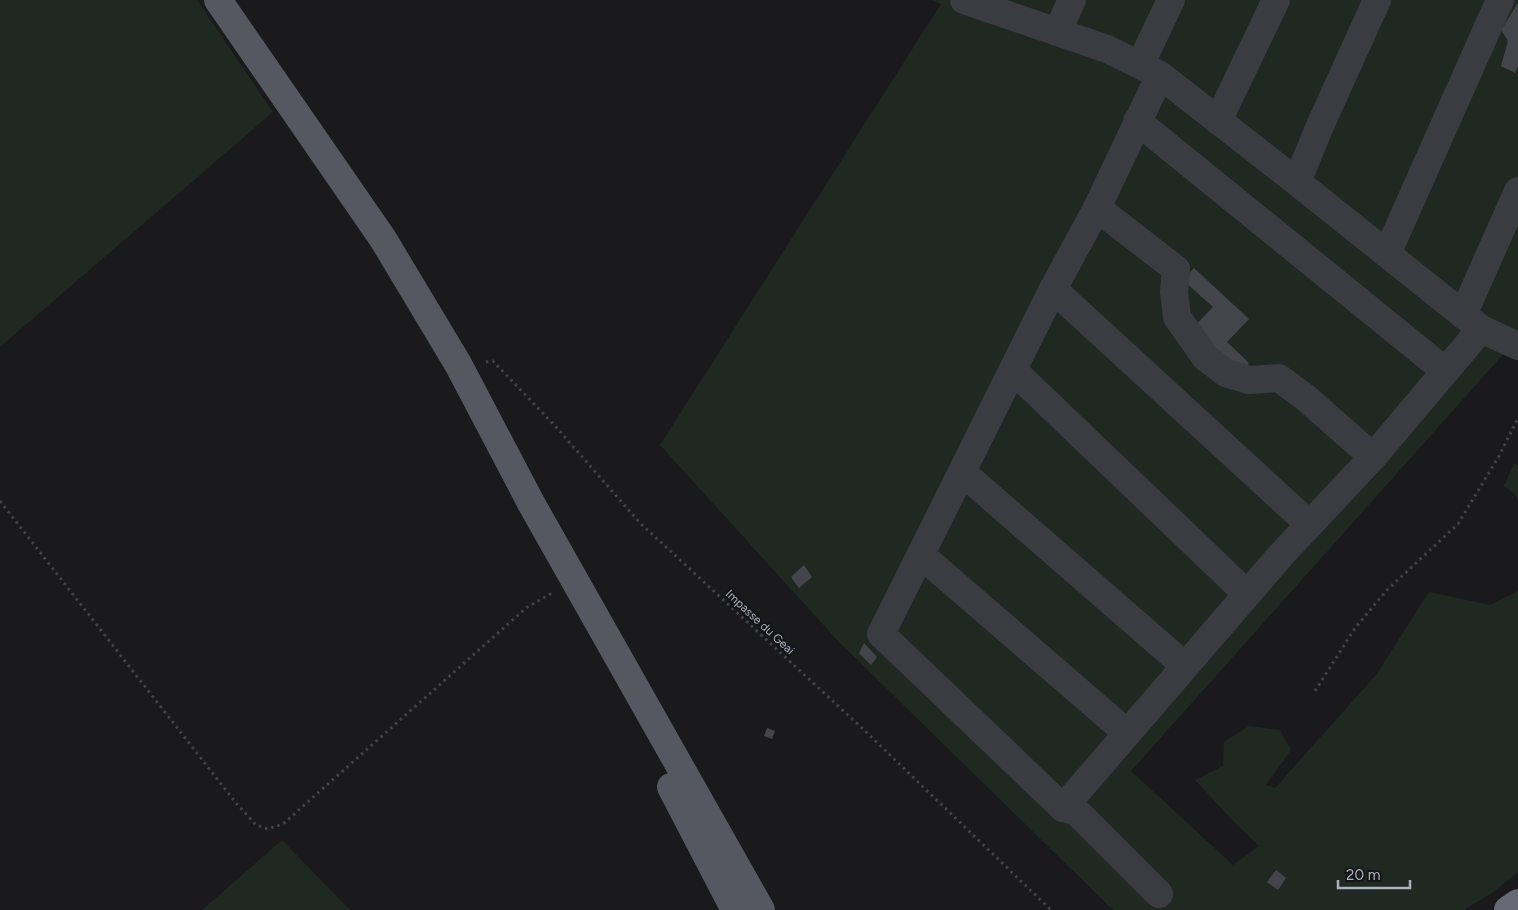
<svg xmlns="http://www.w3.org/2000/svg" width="1518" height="910" viewBox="0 0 1518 910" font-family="Figtree,sans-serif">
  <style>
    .green { fill: #1f2921 }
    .building { fill: #44454a }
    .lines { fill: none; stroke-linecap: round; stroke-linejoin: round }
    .path { stroke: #404349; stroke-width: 3; stroke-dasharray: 2.5 4; stroke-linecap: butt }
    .minor { stroke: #3a3c42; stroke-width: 28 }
    .major { stroke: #565861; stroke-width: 28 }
    .highway { stroke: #666974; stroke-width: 28 }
    .labels { text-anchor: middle; stroke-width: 4; stroke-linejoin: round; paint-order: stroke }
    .street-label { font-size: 12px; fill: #abb1bd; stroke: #151518 }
  </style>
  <rect width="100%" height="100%" fill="#1a1a1d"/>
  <path class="green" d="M0 0H197L273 112 0 347Z
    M931 0H1518V353L1508 349 1131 771 1233 865 1259 846 1236 824 1195 780 1223 766 1224 742 1249 726 1280 730 1291 750 1266 785 1275 788 1376 675 1429 592 1490 605 1518 591V872L1493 892 1464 910H1113L839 642 660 445 941 4Z
    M1514 463 1518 465V500L1515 494 1504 486Z
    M282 840 350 910H202Z"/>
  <path class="building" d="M1518 3V66L1515 73 1501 66 1508 41 1501 30Z
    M1194 268 1249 319 1227 342 1249 363 1239 374 1191 330 1213 307 1183 280Z
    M804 565 812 577 799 588 791 577Z
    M864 643 877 657 871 665 859 653Z
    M767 728 775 731 772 739 764 736Z
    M1276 870 1286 878 1278 890 1267 882Z"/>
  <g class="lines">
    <path class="path" d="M486 362 493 361 557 428 640 523 863 729 1051 910
      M0 501 236 803 256 825 268 829 283 824 526 608 552 593
      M1315 691 1355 628 1387 590 1458 524 1499 456 1518 418"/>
    <path class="minor" d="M964 0 1107 49 1160 75
      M1377 0 1319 128 1297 182 1481 329
      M1057 32 1072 0
      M1140 65 1171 0
      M1137 121 1444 370
      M1218 121 1276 0
      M1297 182 1160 75 1097 208 1053 289 881 634 1063 808 1281 555 1373 457 1481 329 1518 346
      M1097 208 1176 269 1174 292 1177 317 1205 357 1226 373 1249 380 1279 378 1306 398 1373 457
      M1387 254 1500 0
      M1053 289 1309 524
      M1463 315 1518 191
      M1013 370 1247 594
      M962 472 1185 666
      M921 555 1127 733
      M1063 808 1076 811 1159 894"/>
    <path class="major" d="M218 0 383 239 458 364 531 503 761 910
      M671 787 735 910"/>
    <path class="highway" d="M1508 910 1518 903"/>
  </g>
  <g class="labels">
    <g class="street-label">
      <text transform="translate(760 622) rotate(43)" y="4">Impasse du Geai</text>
    </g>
  </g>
  <path d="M1338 880v8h72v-8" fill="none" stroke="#abb1bd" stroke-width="2.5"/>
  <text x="1346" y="880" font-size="15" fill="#abb1bd" stroke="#151518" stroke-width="4" paint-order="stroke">20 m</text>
</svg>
